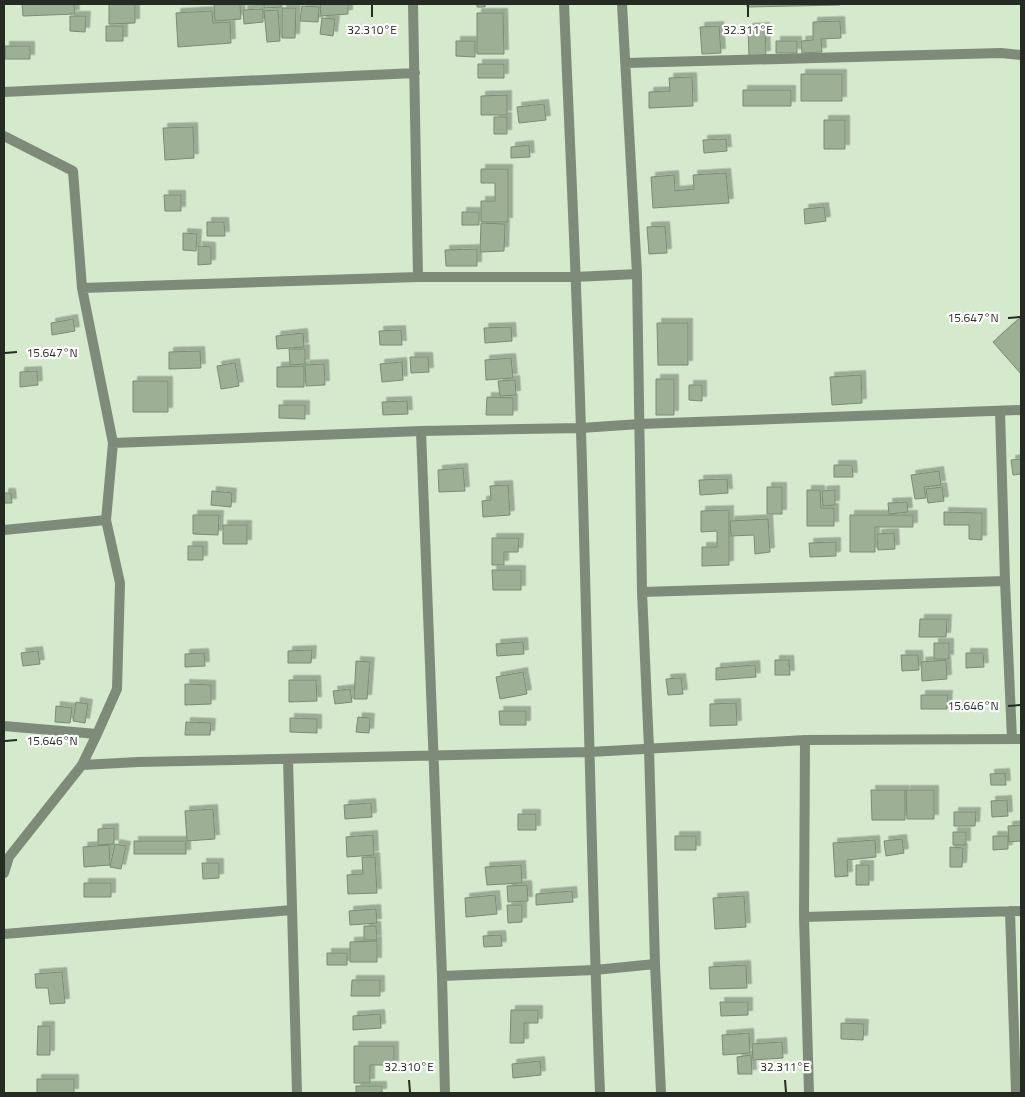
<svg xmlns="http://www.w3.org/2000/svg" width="1025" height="1097" viewBox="0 0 1025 1097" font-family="'Titillium Web',sans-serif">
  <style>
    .building { fill: #9db096; stroke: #7a8c73; filter: url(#shadow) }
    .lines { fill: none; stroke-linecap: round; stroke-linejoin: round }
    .street { stroke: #7e8b78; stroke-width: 10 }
    .ticks { fill: none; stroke: #242b21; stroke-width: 2 }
    .ticks-label { font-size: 12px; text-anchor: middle; fill: #242b21; stroke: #fff; stroke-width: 4.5; stroke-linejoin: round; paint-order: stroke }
  </style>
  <defs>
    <filter id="shadow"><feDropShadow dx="4.5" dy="-4.5" stdDeviation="0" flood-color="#0004"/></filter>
  </defs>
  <rect width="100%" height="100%" fill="#d5e9cd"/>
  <path class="building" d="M22 4H74L75 14 23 16Z
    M109 4H135V23L109 24Z
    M214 4H240L241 19 215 21Z
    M264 4H281V7L264 8Z
    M320 4H348V14L321 16Z
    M477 4H485V7H477Z
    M747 4H840V5L747 7Z
    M302 6 319 7 318 22 300 21Z
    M282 8H296L295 38H282Z
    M263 9V22L244 24 243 10Z
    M278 10 280 41 267 42 264 11Z
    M212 11 213 23 230 22 231 43 178 47 176 13Z
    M477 13H503L504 54H477Z
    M70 16H86L85 32 70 31Z
    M322 18 335 19 333 36 320 34Z
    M840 21 841 38 821 39 822 52 802 53 801 41 813 40V22Z
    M106 26H123V41H106Z
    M719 26 721 53 702 54 700 27Z
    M765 27 766 55 749 56 748 28Z
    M456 41H475V57L456 56Z
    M776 41H797V53H776Z
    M5 46H30V59H5Z
    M478 64H504V78H478Z
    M801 74H842V101H801Z
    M692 77 693 106 649 108V92L670 91 669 78Z
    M743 90H791V106H743Z
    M507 95V115H481V96Z
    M544 104 546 120 519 123 517 107Z
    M494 117H507V134H494Z
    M824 120H845V149H824Z
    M193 127 194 158 165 160 163 128Z
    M726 139 727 151 704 153 703 140Z
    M529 145 530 157 511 158V147Z
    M481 169H508V222H481V201H495V183H481Z
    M726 173 729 203 653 208 651 177 674 175 675 191 694 189 693 175Z
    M164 195H181V211H165Z
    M824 207 826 221 805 224 804 209Z
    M462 212H479V225H462Z
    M207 222H224L225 236H207Z
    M481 223 505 224 504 251 480 252Z
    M665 226 667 253 649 254 647 227Z
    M183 233 197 234 196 251 183 250Z
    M198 246 211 247V264L198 265Z
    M477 249V266H446L445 250Z
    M1021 317V374L993 342Z
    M73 319 75 331 52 335 51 323Z
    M657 323H688V365H658Z
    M511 327 512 341 485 343 484 328Z
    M401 330 402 345H380L379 331Z
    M303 333 304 347 277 349 276 336Z
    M289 349H305V364L290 365Z
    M200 351 201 368 169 369V352Z
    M410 357H428L429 372 411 373Z
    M511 358 513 378 486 380 485 360Z
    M402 362 403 380 382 382 380 364Z
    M235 363 239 386 221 389 217 366Z
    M324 364 325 385 306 386 305 365Z
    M304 366V387H277V367Z
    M37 371 38 385 20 387V372Z
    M861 375 862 403 832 405 830 377Z
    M656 379H674V415H656Z
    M515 380 516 395 500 396 498 381Z
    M133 381H168V412H133Z
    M689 385H702V401L689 400Z
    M487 397 513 398V415H486Z
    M407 401 408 414 383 415 382 402Z
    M279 405H305V419L279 418Z
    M1021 459V474L1013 475 1011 460Z
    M834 465H852L853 477H834Z
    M463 468 465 491 439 492 438 470Z
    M939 471 941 485 924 487 926 498 915 499 911 475Z
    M727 479 728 493 700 495 699 480Z
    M508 485 510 515 483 517 482 501 491 500 490 486Z
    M767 487H782V514H767Z
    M942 487 944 501 928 503 926 489Z
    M807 490H820L821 508H834V526H807Z
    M835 490V505L823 506 822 491Z
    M212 491 232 493 231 507 211 505Z
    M4 493H11L12 503H4Z
    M907 502 908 512 889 514 888 503Z
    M729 510V565L702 566V547H717V531L701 532V511Z
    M944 512 982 513V540L969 539V525H944Z
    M193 515H219L218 535 193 534Z
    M850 515H913V527H875V552H850Z
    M768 519 770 552 755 554 754 535 731 536 730 521Z
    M223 525H247V544H223Z
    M894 533 895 549 878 550 877 534Z
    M492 538H519L518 552H504V565H492Z
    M836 542V556L810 557 809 543Z
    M188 546H203V560H188Z
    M492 570H521V590H493Z
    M920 619H947L946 637H919Z
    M523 642 524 654 497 656 496 644Z
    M934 643H949V659H934Z
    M312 650 311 663H288V651Z
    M38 651 40 664 23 666 21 653Z
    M204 653 205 666 185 667V654Z
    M966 653H983L984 667 966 668Z
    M901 655H918L919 670 902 671Z
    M775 660H789L790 675H775Z
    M946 660 947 679 922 681 921 662Z
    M356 661 370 662 367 699H354Z
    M755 665 756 677 716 680V668Z
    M523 672 527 694 500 699 496 677Z
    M681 678 683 694 668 695 666 679Z
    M289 680H316L317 701 289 702Z
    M185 684 211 685V704L185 705Z
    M350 689 352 702 335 704 333 691Z
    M921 695H948L947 709H921Z
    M76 702 88 704 85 723 73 721Z
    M736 703 737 725 710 726V704Z
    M56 706 72 708 70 723 55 722Z
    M499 711H526V725H500Z
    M358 717 370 718 369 733 356 732Z
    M290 718 317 719V733L290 732Z
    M186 722 211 723 210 735H185Z
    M1005 773 1006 785H991L990 774Z
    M871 790H905V820H872Z
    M906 790H934V819H907Z
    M1007 800 1008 816 992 817 991 801Z
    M371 803 372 817 345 819 344 805Z
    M213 809 215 839 187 841 185 811Z
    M954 812H976L975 826H954Z
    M518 814H536V830H518Z
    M1021 825V841L1009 842 1008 826Z
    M114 828V844L98 845V829Z
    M953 832H966V845H953Z
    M373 835 374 855 347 857 346 837Z
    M675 836H696V850H675Z
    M993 836H1008V849L993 850Z
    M902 839 904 853 886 856 884 841Z
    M875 840 876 857 847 860 848 876 835 877 833 843Z
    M134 841H186V854H134Z
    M115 844 126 846 121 869 110 867Z
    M109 845 110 865 84 867 83 847Z
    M950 847 963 848 962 867H950Z
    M362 857H375L377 893 348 894 347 875 363 874Z
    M202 863H219V878L203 879Z
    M521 865 522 883 487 885 485 867Z
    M856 865H869V885H856Z
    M84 883H111V897H84Z
    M527 885 528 901 508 902 507 886Z
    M572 891 573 902 536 905V894Z
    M495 895 497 914 466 917 465 898Z
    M744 896 746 927 715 929 713 898Z
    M507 905H522V922L508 923Z
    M376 909 377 923 350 925 349 911Z
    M364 926H376L377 940H364Z
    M501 935 502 946 484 947 483 936Z
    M377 941V962H350V942Z
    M327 953H347V965H327Z
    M746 965 747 988 710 989 709 967Z
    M62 972 65 1003 50 1004 48 988H36L35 974Z
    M352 980H380V996H351Z
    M720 1002H748V1015L721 1016Z
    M511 1010H538V1023H524V1043H510Z
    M380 1014 381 1028 353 1030V1016Z
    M841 1023 864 1024 863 1040 841 1039Z
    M38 1026H50V1055H37Z
    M749 1033 750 1053 723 1055 722 1035Z
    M782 1042 783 1058 753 1060 752 1044Z
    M354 1046H394V1065H370V1083H354Z
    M751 1055 752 1074H738L737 1057Z
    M540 1061 541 1075 513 1078 512 1064Z
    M37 1079H74V1093H37Z
    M356 1086H382V1093H356Z"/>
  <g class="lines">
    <path class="street" d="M413 4 418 277
      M564 4C570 146 577 288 581 431 588 652 591 872 600 1093
      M622 4 637 274 642 592 649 748 655 964 661 1093
      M626 63 1001 53 1021 55
      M4 92 415 73
      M4 136 73 171 82 288 113 443 106 520 120 583 117 689 97 734 82 765 9 857 4 873
      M82 288 418 277H575L637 274
      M1000 411 1005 581 1012 739
      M421 431 442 976 445 1093
      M113 443 421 431 581 428 640 424 1021 410
      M4 530 106 520
      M642 592 1005 581
      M4 726 97 734
      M805 740 804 917 809 1093
      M288 759 297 1093
      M82 765 138 762 590 752 805 740 1021 739
      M1010 911 1016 1093
      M804 917 1021 911
      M4 934 292 910
      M442 976 595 970 655 964"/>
  </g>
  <path class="ticks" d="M372 5V17M748 5V17M1008 318 1020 317M5 353 17 352M1008 706 1020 705M5 741 17 740M409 1080 410 1092M785 1080 786 1092"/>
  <g class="ticks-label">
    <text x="372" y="34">32.310°E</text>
    <text x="748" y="34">32.311°E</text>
    <text x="973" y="322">15.647°N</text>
    <text x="52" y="357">15.647°N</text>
    <text x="973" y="710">15.646°N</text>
    <text x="52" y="745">15.646°N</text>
    <text x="409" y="1071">32.310°E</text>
    <text x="785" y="1071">32.311°E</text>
  </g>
  <rect width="1025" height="1097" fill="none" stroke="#242b21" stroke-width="10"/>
</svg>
